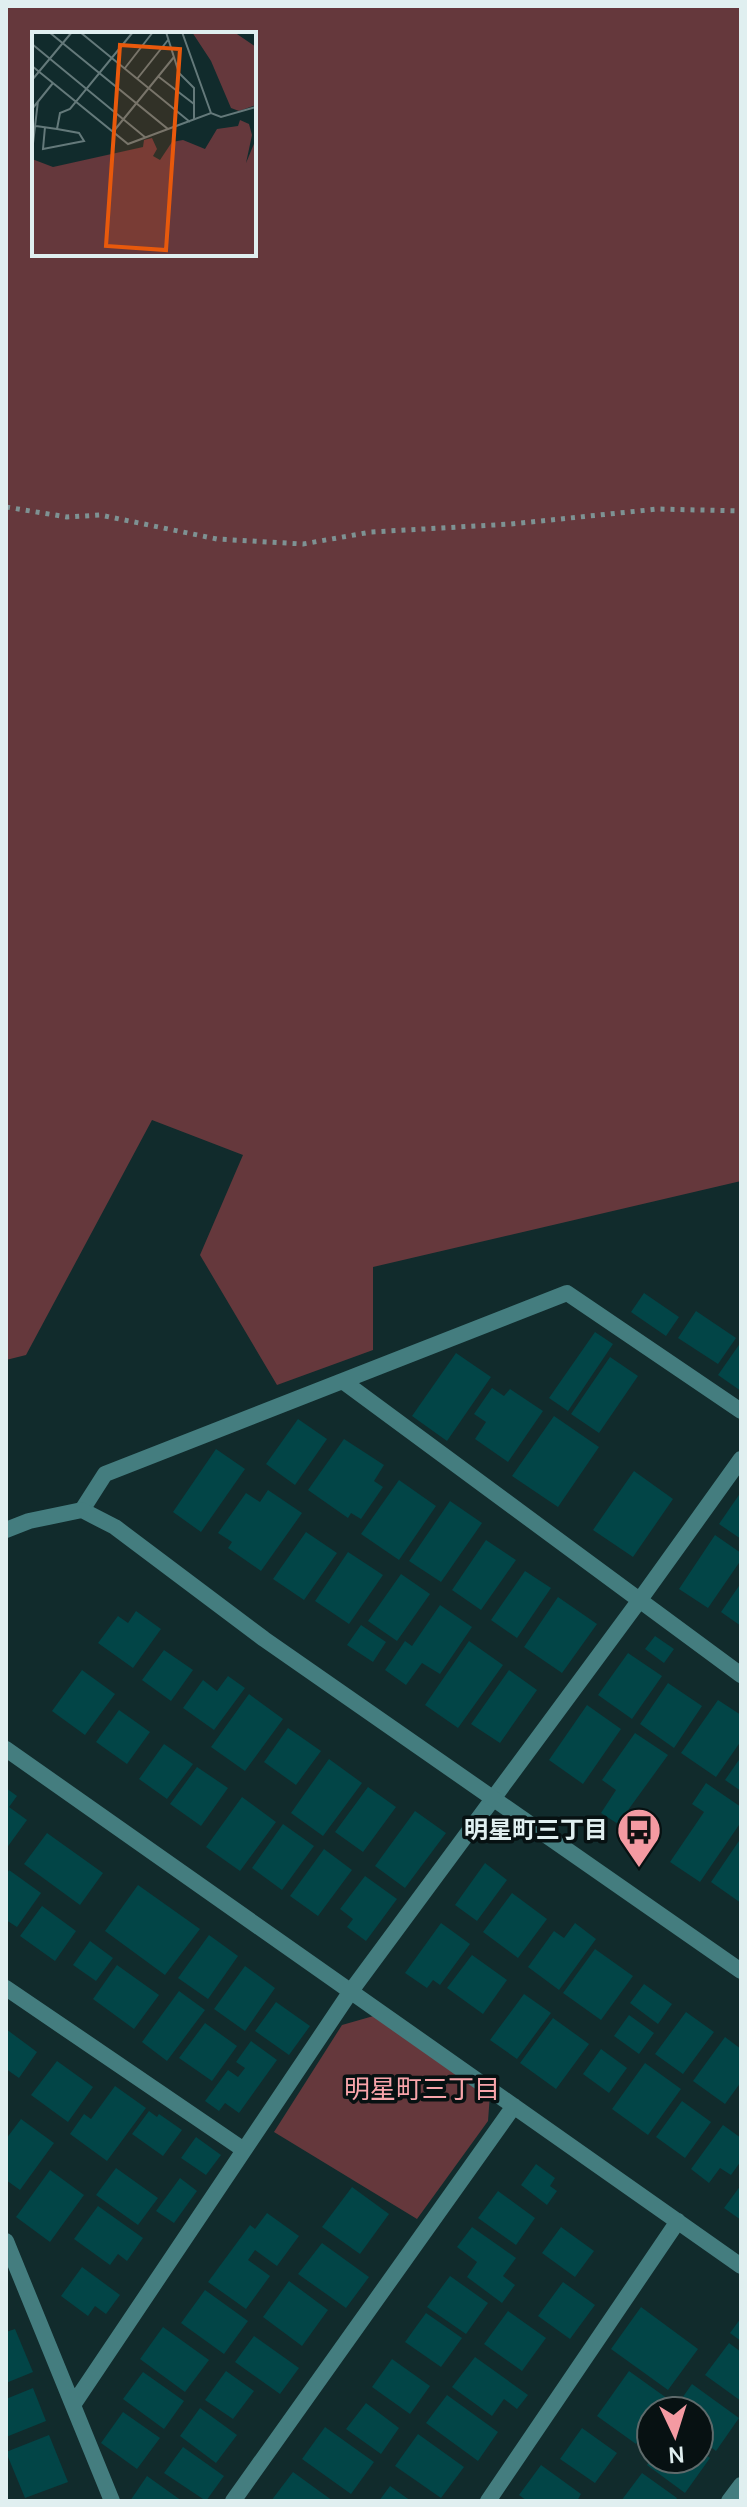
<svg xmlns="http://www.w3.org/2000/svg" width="747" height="2507" viewBox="0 0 747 2507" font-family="Manrope,'Noto Sans JP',sans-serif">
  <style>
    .green { fill: #65383c; fill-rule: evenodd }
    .building { fill: #024547 }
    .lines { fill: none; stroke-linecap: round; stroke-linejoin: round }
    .path { stroke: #7e9293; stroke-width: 5; stroke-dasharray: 4 6; stroke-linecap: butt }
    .minor { stroke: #447d7f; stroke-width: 16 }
    .tertiary { stroke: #447d7f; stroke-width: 16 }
    .labels { text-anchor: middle; stroke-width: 7; stroke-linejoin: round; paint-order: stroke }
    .poi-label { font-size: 24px; font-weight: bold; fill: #e0eff0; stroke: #071112; text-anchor: end }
    .neighbourhood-label { font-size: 26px; fill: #f9a5ab; stroke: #071112 }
    .inset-road { fill: none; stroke: #64797a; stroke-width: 2 }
    .view { fill: #e8590c; fill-opacity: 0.15; stroke: #e8590c; stroke-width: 4 }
    .inset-edge { fill: none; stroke: #e0eff0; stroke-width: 4 }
  </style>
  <rect width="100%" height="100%" fill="#112b2c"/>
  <path class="green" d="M6 6H741V1181L373 1267V1350L277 1385 200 1255 243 1155 152 1120 26 1355 6 1360ZM34 34H254V254H34Z
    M377 2015 490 2094 488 2121 417 2219 274 2132 342 2025Z"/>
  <path class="building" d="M644 1293 679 1317 666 1336 631 1312Z
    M696 1311 736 1338 718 1364 678 1338Z
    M595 1332 613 1344 568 1411 549 1398Z
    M741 1342V1391L718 1375Z
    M456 1353 491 1377 447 1441 412 1416Z
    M610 1357 638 1376 599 1433 571 1414Z
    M492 1388 504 1396 510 1389 543 1411 508 1462 475 1439 486 1422 474 1414Z
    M554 1416 599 1447 558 1507 512 1476Z
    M298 1419 327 1439 295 1485 266 1464Z
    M344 1439 384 1465 374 1481 383 1487 361 1519 351 1513 348 1518 308 1490Z
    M216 1449 245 1469 201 1532 173 1512Z
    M634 1471 673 1499 633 1557 593 1530Z
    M399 1480 436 1506 399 1560 361 1534Z
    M268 1490 302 1513 261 1571 228 1548 232 1542 218 1533 246 1493 260 1502Z
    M741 1492V1539L719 1524Z
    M450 1501 482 1523 441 1582 409 1561Z
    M306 1532 337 1553 304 1600 273 1579Z
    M715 1535 741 1553V1560L708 1608 679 1589Z
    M486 1540 516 1560 481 1610 452 1590Z
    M348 1552 383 1575 349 1624 315 1601Z
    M525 1571 551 1588 517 1638 491 1620Z
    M401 1574 430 1594 397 1641 368 1621Z
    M741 1583V1626L721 1612Z
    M558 1597 597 1624 562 1673 524 1647Z
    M440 1605 472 1627 440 1674 422 1663 406 1685 385 1670 405 1641 412 1646Z
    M136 1611 161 1629 133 1668 98 1643 118 1616 128 1623Z
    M361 1625 386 1642 373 1662 347 1645Z
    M655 1636 674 1649 664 1663 645 1649Z
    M469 1641 503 1665 458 1728 425 1705Z
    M164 1650 193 1670 171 1701 142 1680Z
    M628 1653 662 1676 632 1719 598 1695Z
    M82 1670 115 1694 85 1735 52 1711Z
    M509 1670 537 1690 500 1743 471 1724Z
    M228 1676 245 1688 214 1730 183 1708 203 1680 217 1691Z
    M668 1683 702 1706 674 1748 640 1724Z
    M249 1694 283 1719 245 1771 211 1747Z
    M718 1700 741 1715V1741L716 1777 681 1753Z
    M587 1705 621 1729 583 1784 549 1760Z
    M119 1710 150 1732 127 1764 96 1742Z
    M288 1728 321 1751 296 1785 264 1762Z
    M635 1733 668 1755 618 1824 601 1813 616 1790 602 1780Z
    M164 1744 193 1764 167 1799 139 1779Z
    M741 1757V1791L725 1780Z
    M329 1759 362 1783 323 1836 291 1813Z
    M197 1767 228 1788 201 1826 170 1804Z
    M706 1783 741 1807V1822L700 1882 670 1862 704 1812 692 1804Z
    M368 1787 396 1807 363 1852 335 1832Z
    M6 1788 17 1796 9 1807 27 1820 6 1849Z
    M242 1797 276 1822 240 1871 206 1847Z
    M415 1811 446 1833 405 1888 375 1866Z
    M283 1824 314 1846 282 1890 252 1868Z
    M47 1833 103 1873 80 1905 24 1864Z
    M741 1838V1903L711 1882Z
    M324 1849 352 1870 318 1916 290 1896Z
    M485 1863 507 1880 477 1921 455 1905Z
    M9 1870 41 1893 17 1927 6 1920V1875Z
    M365 1876 397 1899 366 1941 347 1927 353 1919 340 1909Z
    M138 1885 200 1929 165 1975 105 1931Z
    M512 1893 547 1919 518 1958 483 1932Z
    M42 1906 76 1931 55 1961 20 1936Z
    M441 1923 470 1944 440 1985 433 1980 427 1988 405 1973Z
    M575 1923 596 1939 559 1990 528 1967 554 1931 564 1938Z
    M209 1935 238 1956 208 1999 178 1978Z
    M90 1941 113 1958 96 1981 73 1965Z
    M595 1949 633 1976 601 2020 563 1993Z
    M472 1955 507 1980 483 2014 447 1988Z
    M117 1965 159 1995 134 2029 93 1999Z
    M245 1966 275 1988 245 2031 214 2009Z
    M644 1984 672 2004 658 2024 630 2003Z
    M179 1991 205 2010 167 2061 142 2042Z
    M524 1994 551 2013 517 2059 490 2040Z
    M276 2002 310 2026 289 2055 255 2031Z
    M686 2012 714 2032 683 2074 655 2054Z
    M629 2015 654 2033 639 2054 614 2036Z
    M553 2018 589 2044 556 2089 520 2063Z
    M205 2023 237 2046 212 2081 179 2058Z
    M6 2029 37 2052 19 2078 6 2069Z
    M725 2037 741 2049V2082L725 2104 693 2081Z
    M251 2041 277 2060 239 2113 225 2103 219 2111 205 2101 228 2070 238 2077 245 2068 236 2062Z
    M601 2049 627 2068 609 2093 583 2074Z
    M57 2061 93 2087 68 2122 31 2095Z
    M645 2063 681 2089 648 2135 612 2109Z
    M115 2086 146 2108 107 2161 70 2134 84 2114 91 2119Z
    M682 2101 711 2122 685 2158 656 2137Z
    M149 2111 157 2117 159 2114 182 2130 163 2156 132 2134Z
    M21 2119 54 2143 20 2190 6 2180V2139Z
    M723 2125 741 2138V2161L731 2175 720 2168 709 2183 691 2169Z
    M196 2137 221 2155 206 2175 181 2158Z
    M536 2164 555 2178 550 2186 557 2191 547 2205 521 2185Z
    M116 2168 158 2198 138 2225 96 2195Z
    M50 2170 84 2195 50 2242 16 2217Z
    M180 2178 197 2191 174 2223 156 2211Z
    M741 2185V2220L724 2208Z
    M352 2187 389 2214 360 2254 322 2227Z
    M498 2191 535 2218 516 2245 478 2218Z
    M98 2206 143 2238 127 2261 118 2254 110 2265 74 2239Z
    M267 2213 299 2236 277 2266 255 2250 248 2260 270 2276 246 2309 208 2282 250 2225 255 2229Z
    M472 2227 516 2258 503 2276 515 2285 502 2303 467 2277 477 2262 457 2247Z
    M561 2227 594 2251 575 2277 542 2253Z
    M322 2243 369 2277 346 2308 298 2274Z
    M82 2267 120 2295 106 2314 95 2306 88 2316 61 2296Z
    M450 2276 488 2303 466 2334 427 2307Z
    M289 2281 328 2310 302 2346 263 2317Z
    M563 2282 595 2305 570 2339 538 2316Z
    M205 2290 248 2321 224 2354 181 2323Z
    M641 2307 698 2349 668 2390 611 2349Z
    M508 2311 546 2338 522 2371 484 2344Z
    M426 2313 462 2338 441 2367 405 2342Z
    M741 2318V2341L730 2333Z
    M163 2327 209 2360 185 2392 140 2359Z
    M15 2329 33 2372 6 2383V2332Z
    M254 2336 299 2368 280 2394 235 2362Z
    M729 2343 741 2352V2401L705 2375Z
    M475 2357 528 2395 517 2409 504 2399 492 2416 452 2387Z
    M392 2359 430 2386 410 2414 372 2387Z
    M226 2371 254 2391 233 2419 205 2400Z
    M629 2371 668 2399 660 2411H651V2423L636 2444 597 2416Z
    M143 2372 184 2401 164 2429 123 2399Z
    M692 2384 739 2418 716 2451 699 2438V2411H673Z
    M33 2388 46 2421 6 2437V2399Z
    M447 2395 498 2432 478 2461 426 2423Z
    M366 2403 399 2428 381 2454 346 2429Z
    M200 2408 237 2435 216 2463 180 2436Z
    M123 2412 160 2438 137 2469 101 2443Z
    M325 2427 374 2462 351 2494 302 2459Z
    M582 2428 617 2453 595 2483 560 2459Z
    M418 2434 464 2467 441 2498 395 2466Z
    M49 2435 68 2482 25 2498 6 2452Z
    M183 2447 224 2476 206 2501 164 2473Z
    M699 2450 710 2458 685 2493 647 2465 651 2459H699Z
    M541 2465 581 2494 577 2501H527L519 2495Z
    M293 2472 333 2501H271Z
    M642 2473 677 2498 675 2501H621Z
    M147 2476 182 2501H130Z
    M390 2486 411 2501H379Z"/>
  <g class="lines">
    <path class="path" d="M6 507 67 517 100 515 217 539 303 544 371 532 511 524 658 509 741 511"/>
    <path class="minor" d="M344 1382 741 1675
      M82 1510 105 1474 567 1293 741 1411
      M6 1749 741 2266
      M6 1988 244 2150
      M6 2241 112 2501
      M73 2405 351 1991 639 1601 741 1459
      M233 2501 514 2106
      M488 2501 678 2221
      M729 2501 741 2485"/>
    <path class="tertiary" d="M6 1530 29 1521 82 1510 115 1527 264 1639 741 1971"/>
  </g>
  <defs>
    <g id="bus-pin" transform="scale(2.3)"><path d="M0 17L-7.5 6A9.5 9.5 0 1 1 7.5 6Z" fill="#f49aa2" stroke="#071112"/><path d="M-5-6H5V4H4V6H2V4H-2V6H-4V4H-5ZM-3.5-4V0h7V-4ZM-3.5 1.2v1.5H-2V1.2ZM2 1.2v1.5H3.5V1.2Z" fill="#111"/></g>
  </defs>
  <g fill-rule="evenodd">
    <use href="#bus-pin" x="639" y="1830"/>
  </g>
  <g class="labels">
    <g class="poi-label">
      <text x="608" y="1838">明星町三丁目</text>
    </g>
    <g class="neighbourhood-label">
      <text x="422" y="2098">明星町三丁目</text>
    </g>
  </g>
  <g transform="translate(32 32)">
    <rect width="224" height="224" fill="#112b2c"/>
    <path d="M160 0H202L224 15V73L207 79 199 76 179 29ZM208 88 217 92 220 103 214 131 224 107V224H0V127L21 135 111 115 112 108 120 106 125 117 121 124 128 128 140 110 151 108 173 117 185 97 206 94Z" fill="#65383c"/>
    <path class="inset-road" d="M17 0 136 97 179 81 189 85 224 75M48 0 158 90M134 0 147 41 162 56V88M150 0 179 81M0 12 114 106M0 34 96 112 136 97M93 36 121 0M127 45 162 72M105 47 136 8M0 48 40 0M0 77 21 51M4 94 25 97 47 101 52 109 11 117 13 95M25 97 28 81 38 77 101 0M81 100 142 25M0 120 6 69"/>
    <path class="view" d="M88 13 148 17 134 218 74 214Z"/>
    <rect width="224" height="224" class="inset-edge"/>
  </g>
  <rect width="747" height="2507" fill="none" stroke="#e0eff0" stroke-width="16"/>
  <g transform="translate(675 2435) rotate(176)"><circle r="38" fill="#071112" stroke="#5e6a6b" stroke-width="2"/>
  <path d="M0-6L14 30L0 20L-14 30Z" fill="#f49aa2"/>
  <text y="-12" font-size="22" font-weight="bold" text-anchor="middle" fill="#e0eff0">N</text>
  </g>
</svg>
